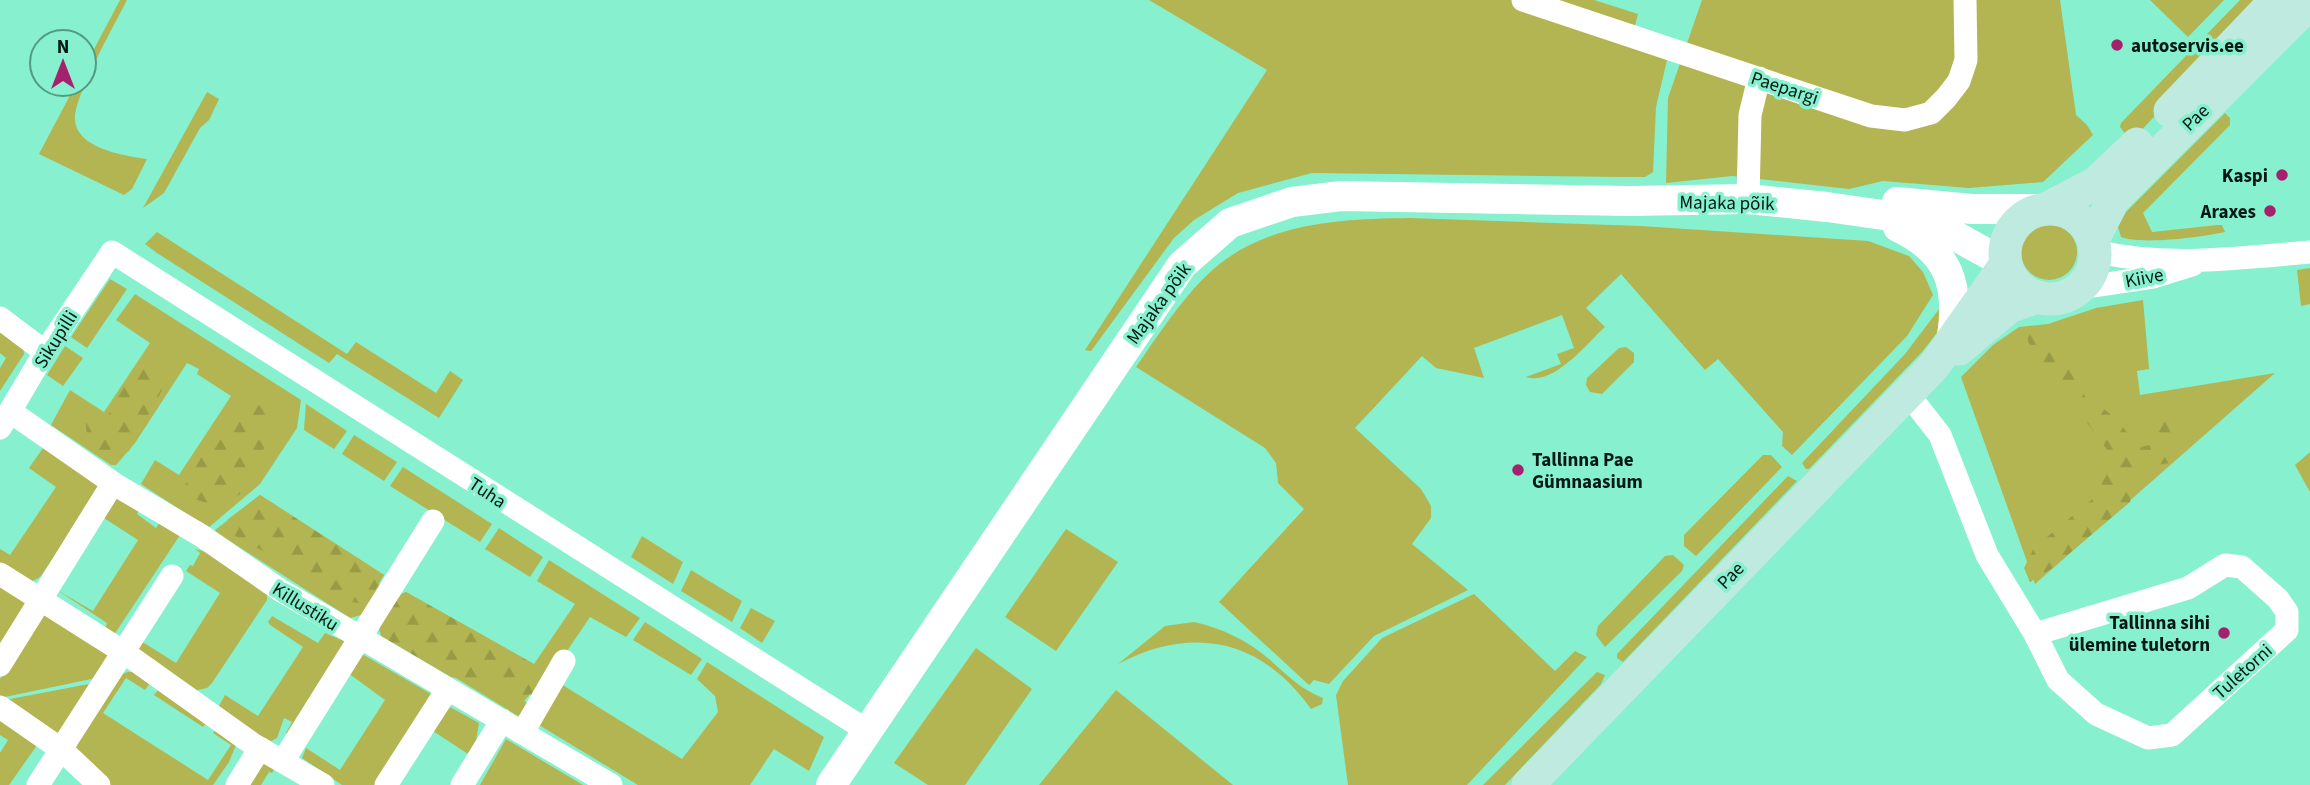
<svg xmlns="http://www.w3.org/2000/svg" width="2310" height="785" viewBox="0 0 2310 785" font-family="'Source Sans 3',sans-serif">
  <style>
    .green { fill: #b2b551 }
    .forest { fill: url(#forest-firs) }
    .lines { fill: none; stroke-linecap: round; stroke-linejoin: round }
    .minor { stroke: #fff; stroke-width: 23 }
    .tertiary { stroke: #fff; stroke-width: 30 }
    .secondary { stroke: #beeadf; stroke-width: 33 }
    .poi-dot { fill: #a5216e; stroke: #87f0ce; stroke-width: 2.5 }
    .labels { text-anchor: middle; stroke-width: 7; stroke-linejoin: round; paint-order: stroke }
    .poi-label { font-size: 19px; font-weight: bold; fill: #031912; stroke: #87f0ce; text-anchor: end }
    .street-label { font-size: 19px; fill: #031912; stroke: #87f0ce }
  </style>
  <defs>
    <pattern id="forest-firs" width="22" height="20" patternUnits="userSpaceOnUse" patternTransform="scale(1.75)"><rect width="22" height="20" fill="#b2b551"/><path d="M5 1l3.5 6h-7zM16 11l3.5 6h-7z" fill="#979b46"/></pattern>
  </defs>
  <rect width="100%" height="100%" fill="#87f0ce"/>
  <path class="green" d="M120 0H127C115 24 73 98 75 120 77 149 126 156 147 159L132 189 124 195 39 154 76 84H84V68Z
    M1149 0H1594L1638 14 1632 37 1667 60 1656 107 1653 172 1645 177H1623L1312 173 1238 193 1194 220 1174 238 1091 351 1085 350 1267 70Z
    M1702 0H2060L2076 115 2087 125 2093 135 2043 182 1969 188 1883 181 1849 189 1732 176 1666 183 1668 98Z
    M2150 0H2224L2188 37Z
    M2240 0H2265L2131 141 2120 127 2121 123Z
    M207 92 219 99 209 120 200 128 164 193 143 208Z
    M2225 113 2230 118V125L2143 213 2152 232 2218 225H2222L2225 232C2203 237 2141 245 2121 237L2118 227 2126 212Z
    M1409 218 1641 226 1868 241 1909 256 1923 272 1933 295 1907 336 1792 455 1782 446 1783 432 1718 359 1705 370 1621 274 1586 308 1605 327C1586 344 1554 386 1526 377L1561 364 1557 354 1574 348 1562 315 1474 348 1484 378 1436 368 1422 356 1355 428 1421 489 1431 506V518L1412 544 1468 590 1374 636 1329 684 1314 680 1309 685 1219 602 1304 509 1278 483 1276 463 1265 448 1136 367C1157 337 1178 304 1204 278 1258 223 1336 219 1409 218Z
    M2021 252a28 28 0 1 1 56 0a28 28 0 1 1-56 0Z
    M157 232 347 354 356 342 436 393 450 371 463 380 439 418 337 354 329 363 157 253 145 244Z
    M2310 268V304L2301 306 2297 270Z
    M110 279 127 289 87 348 71 337Z
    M135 294 301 400 297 428 260 484 208 528 141 484 155 460 179 475 231 396 197 374 199 369 187 363 135 443 116 465H111L51 425 70 390 104 412 150 343 116 320Z
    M2143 300 2149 369 2137 371 2140 395 2275 373 2035 584 1961 377 1993 345 2019 327 2048 324 2096 308Z
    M1943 304 1937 333 1922 352 1809 469H1806L1802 463 1905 354Z
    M0 332 23 347 24 354 0 391V368L6 358 0 353Z
    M65 346 83 358 63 386 47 375Z
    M1626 347 1634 353V362L1602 394 1590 392 1586 385 1587 378 1619 348Z
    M306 404 347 431 334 449 304 430Z
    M354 435 397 462 384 481 342 454Z
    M43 448 100 483 88 508 40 577 31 582 0 566V549L10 555 56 487 29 468Z
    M2309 453H2310V492L2295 465Z
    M1763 455H1771L1782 467 1696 556 1684 546V535Z
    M403 467 492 524 480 542 390 486Z
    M1788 476 1797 481 1623 662 1617 658V654Z
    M260 495 384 575 377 583 385 589 365 614 350 618 214 531Z
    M115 496 140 509 137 514 156 528 160 522 180 535 114 635 105 630 107 623 57 590 93 611 138 540 104 518Z
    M499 528 543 557 530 577 485 549Z
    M1066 529 1118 562 1056 651 1005 617Z
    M642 536 683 562 673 584 631 557Z
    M195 549 206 552 267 594V600L212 683 207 688 193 691 143 657 137 646 141 641 176 663 220 593 186 571 190 565 193 566 200 553Z
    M1673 555 1684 565 1682 571 1605 647 1596 635 1598 626 1665 556Z
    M549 560 640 618 626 637 590 617 536 697 530 694 524 701 531 705 518 716 379 631 401 594 406 592 534 664 575 604 537 581Z
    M691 570 742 601 732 622 681 591Z
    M0 582 30 601 0 644Z
    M1474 594 1555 671 1575 651 1587 657 1467 785H1348L1336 695 1343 681 1382 638Z
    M751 608 775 621 762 643 740 628Z
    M45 609 111 657 101 677 0 698V679Z
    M272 616 318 643 325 633 346 642 290 733H286L292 722 284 718 277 738 271 741 257 735 219 706 225 695 258 716 303 647 270 625 268 622Z
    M645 622 702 659 691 675 633 640Z
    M1194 622C1221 628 1247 640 1269 659 1287 675 1300 689 1323 698L1322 704 1311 709C1261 639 1193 625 1118 664L1165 626Z
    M976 648 1032 689 965 785H928L894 763Z
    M362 654 431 694 380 785H342L302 758 306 748 340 770 385 700 348 673Z
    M707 662 824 737 809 771 774 749 750 785H638L539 725 561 684 682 759 718 712 715 696 697 679Z
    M128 672H134L150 683 145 690 126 678 103 713 208 780 231 745 213 733 216 729 236 745 229 762 213 785H104L71 750 122 674Z
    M1597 672 1605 675 1601 684 1505 785H1483Z
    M99 682 60 738 5 700Z
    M159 689 207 722 203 727 154 695Z
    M1116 690 1233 785H1234H1039Z
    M450 707 479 723 476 741 468 754 433 731Z
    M0 709 40 741 9 785H0V753L8 740 0 735Z
    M506 739 516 745 583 785H480Z
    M264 762 276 766 272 773 269 772 261 785H244Z"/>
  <path class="forest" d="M2036 327 2049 335 2077 372 2078 386 2089 402 2099 405 2120 422 2137 448 2149 445 2156 421 2167 419 2177 456 2170 463 2136 468 2130 502 2051 569 2030 582 2024 568 2034 548 2096 496 2113 458 2028 342 2027 329Z
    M158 365 162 390 129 451 111 459 87 445 86 422 106 425 113 400 135 366Z
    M266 403 273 437 253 463 240 494 221 508 180 494 211 440 234 430 243 409Z
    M260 495 384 575 367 604 336 600 279 560 230 533 227 520Z
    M406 592 534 664 536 697 530 694 524 701H507L500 687 451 677 381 636 379 626 392 602Z"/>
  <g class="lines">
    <path class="minor" d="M1523 0 1871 116 1905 120 1931 113 1946 98 1959 81 1966 60 1965 0
      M1748 199 1750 115 1759 78
      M2095 251C2165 268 2240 258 2310 252
      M2079 288 2153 277 2192 265
      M0 318 45 352
      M1908 394 1940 435 1987 555 2035 634 2058 680 2096 714 2148 738 2172 735 2287 630V612L2278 599 2242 567 2225 565 2188 588 2035 634
      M11 412 116 485 202 536 280 590 611 785
      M0 428 45 352 112 252 866 730
      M0 574 125 653 254 745 323 785
      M0 665 113 483
      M0 707 62 750 99 785
      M523 732 564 661
      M283 761 433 521
      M38 785 172 576
      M237 785 260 748
      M386 785 447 690
      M462 785 502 720"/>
    <path class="tertiary" d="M1897 202 1972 209H2046
      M1898 227C1948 251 1960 283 1952 336
      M831 785 1182 265 1230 223 1292 202 1341 196 1631 201 1748 199 1827 207 1918 220 1952 234 2006 264"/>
    <path class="secondary" d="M2170 111 2276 0
      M2005 254a45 45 0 1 1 90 0a45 45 0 1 1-90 0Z
      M2046 209 2096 183 2137 144
      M2093 240 2113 200 2310 3
      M1959 349 2009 307 2038 297
      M1528 785 1934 366 2006 264"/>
  </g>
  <g class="poi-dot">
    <circle cx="2117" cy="45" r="7"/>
    <circle cx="2282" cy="175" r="7"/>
    <circle cx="2270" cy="211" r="7"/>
    <circle cx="1518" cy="470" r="7"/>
    <circle cx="2224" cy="633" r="7"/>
  </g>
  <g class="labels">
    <g class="poi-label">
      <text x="2131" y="52" text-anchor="start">autoservis.ee</text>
      <text x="2268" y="182">Kaspi</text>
      <text x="2256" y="218">Araxes</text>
      <text x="1532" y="466" text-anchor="start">Tallinna Pae<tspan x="1532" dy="22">Gümnaasium</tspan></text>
      <text x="2210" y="629">Tallinna sihi<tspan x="2210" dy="22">ülemine tuletorn</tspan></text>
    </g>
    <g class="street-label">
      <text transform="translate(1785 87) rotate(18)" y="7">Paepargi</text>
      <text transform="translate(2195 117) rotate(-44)" y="7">Pae</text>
      <text transform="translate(1727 202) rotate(1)" y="7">Majaka põik</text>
      <text transform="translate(2144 277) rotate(-11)" y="7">Kiive</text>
      <text transform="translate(1158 303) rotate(-54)" y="7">Majaka põik</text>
      <text transform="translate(55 339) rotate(-58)" y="7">Sikupilli</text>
      <text transform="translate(488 492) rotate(33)" y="7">Tuha</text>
      <text transform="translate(1730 575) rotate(-46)" y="7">Pae</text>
      <text transform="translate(306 606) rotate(32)" y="7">Killustiku</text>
      <text transform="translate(2242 671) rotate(-42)" y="7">Tuletorni</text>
    </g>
  </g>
  <g transform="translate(63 63)"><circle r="33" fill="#87f0ce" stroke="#529a83" stroke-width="2"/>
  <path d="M0-5L12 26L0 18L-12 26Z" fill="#a5216e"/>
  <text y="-10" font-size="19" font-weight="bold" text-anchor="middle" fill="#031912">N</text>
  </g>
</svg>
